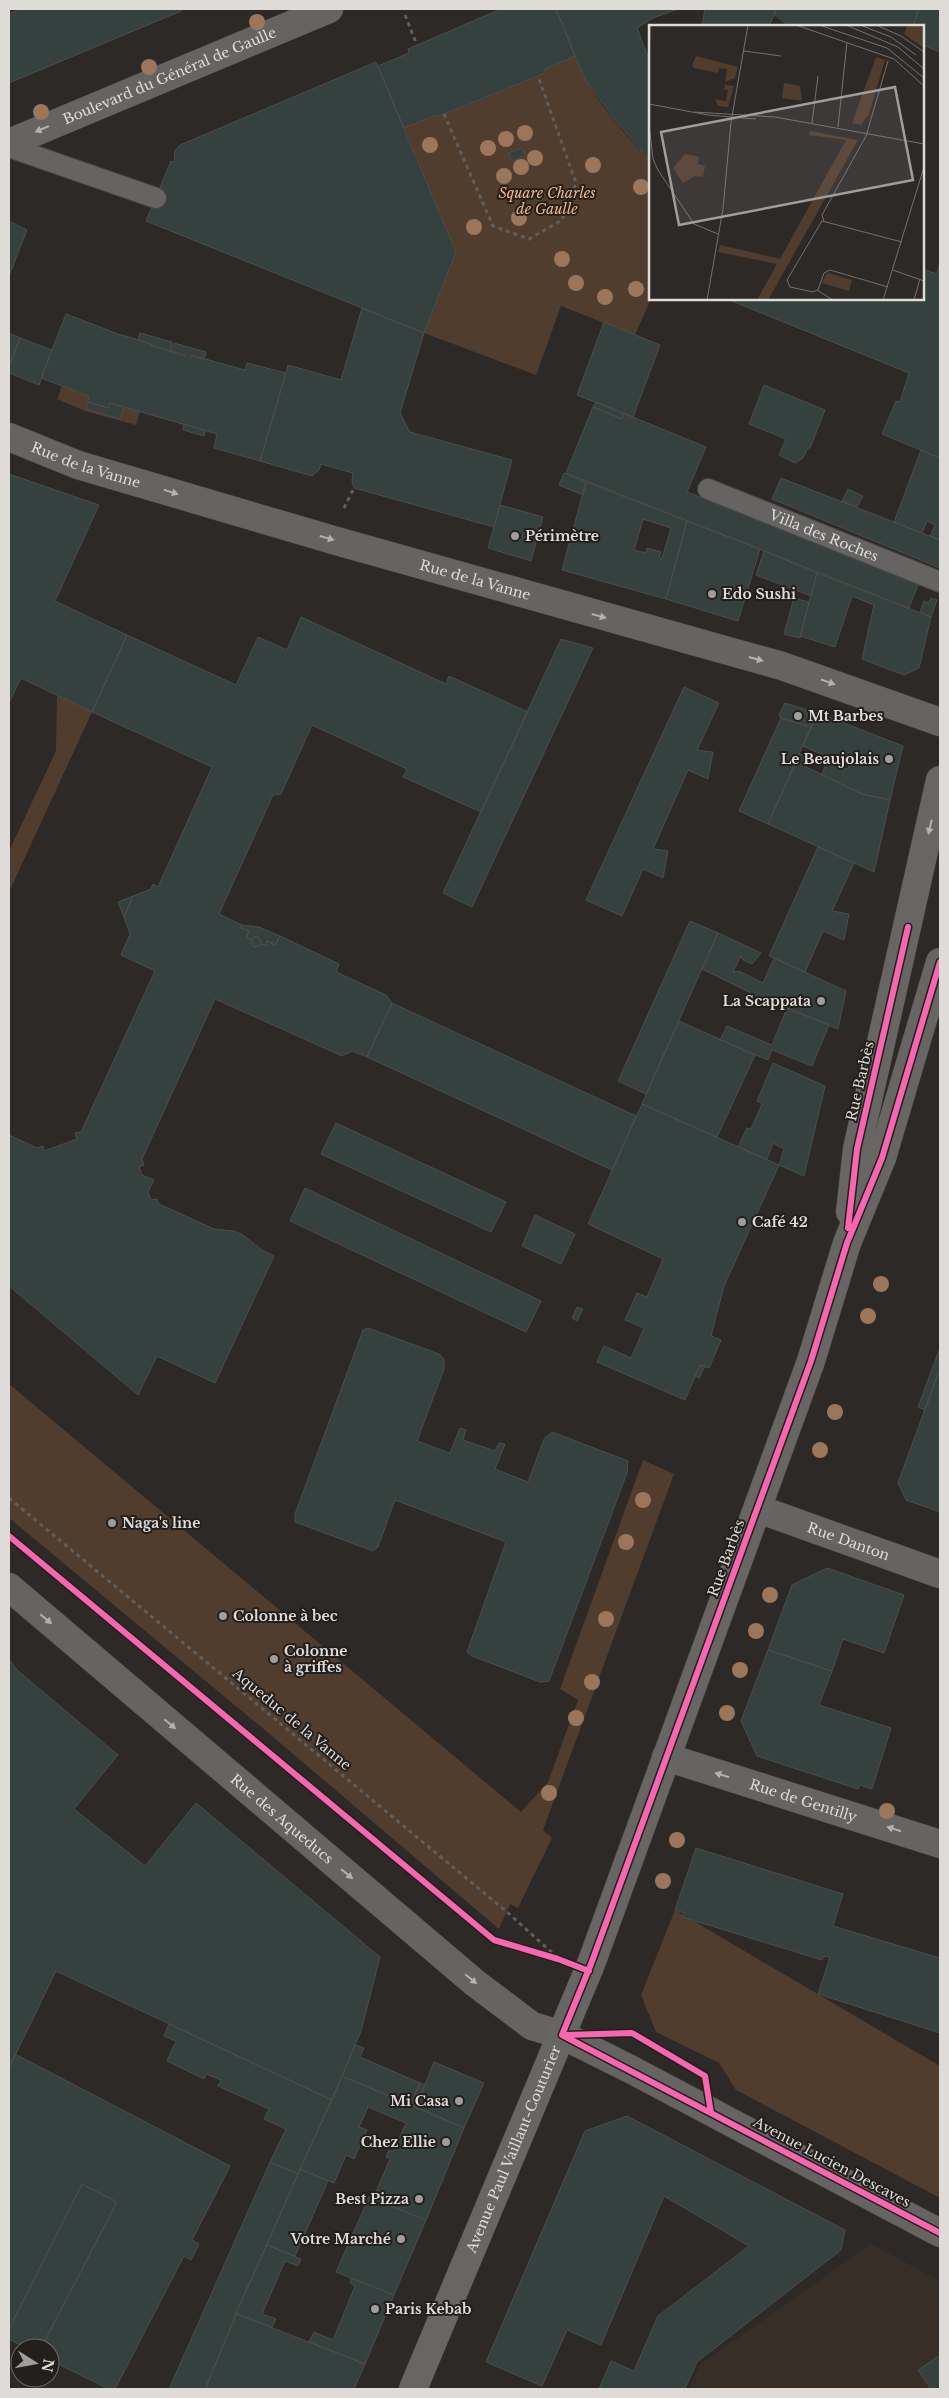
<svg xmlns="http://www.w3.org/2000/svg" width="949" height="2398" viewBox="0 0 949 2398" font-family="'Libre Baskerville',serif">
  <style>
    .built { fill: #372e28 }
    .green { fill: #513d2e }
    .building { fill: #35413f; stroke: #4d4d4c; fill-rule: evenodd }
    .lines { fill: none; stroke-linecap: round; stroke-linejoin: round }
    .lane-casing { stroke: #484544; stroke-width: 22 }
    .street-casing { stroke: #484544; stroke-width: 29 }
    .secondary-casing { stroke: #484544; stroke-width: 29 }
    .path { stroke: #605f5e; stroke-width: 3; stroke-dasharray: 4 4; stroke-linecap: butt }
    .lane { stroke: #656462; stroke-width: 20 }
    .street { stroke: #656462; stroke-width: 28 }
    .secondary { stroke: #686565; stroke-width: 28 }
    .cycleway-casing { stroke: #231f1c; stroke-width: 9 }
    .cycleway { stroke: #f766af; stroke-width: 6 }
    .tree { fill: #9b765b }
    .oneway { fill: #b4b1af }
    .oneway2 { fill: #b5b2b0 }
    .poi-dot { fill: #a09d9b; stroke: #231f1c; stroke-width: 2 }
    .labels { text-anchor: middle; stroke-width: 4; stroke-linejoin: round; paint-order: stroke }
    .street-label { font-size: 14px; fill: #dedbd9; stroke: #231f1c }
    .park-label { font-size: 14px; font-style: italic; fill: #f6b585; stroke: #231f1c }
    .poi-label { font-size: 14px; font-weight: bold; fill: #dedbd9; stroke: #231f1c; text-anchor: start }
    .inset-road { fill: none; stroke: #73706e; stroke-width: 1 }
    .view { fill: #a09d9b; fill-opacity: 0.15; stroke: #a09d9b; stroke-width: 2.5 }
    .inset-edge { fill: none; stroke: #dedbd9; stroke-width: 2.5 }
  </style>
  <rect width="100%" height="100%" fill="#2c2927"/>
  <path class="built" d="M871 2244 940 2281V2389H689L701 2364Z"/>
  <path class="green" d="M575 56C591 96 620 130 650 160L651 299 635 335 561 306 536 375 424 333 456 252 404 128 436 115 438 117 545 73 544 69Z
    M62 386 89 396 86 409 120 419 124 407 140 412 136 425 85 411 57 399Z
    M57 695 92 712 9 892V851L56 751Z
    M9 1384 521 1812 548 1782 578 1700 560 1689 643 1460 674 1474 543 1830 552 1838 518 1908 510 1904 499 1929 272 1736 9 1518Z
    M675 1910 940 2066V2198L736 2090 719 2063 656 2032 641 1995Z"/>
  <path class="building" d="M20 9H180L181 11 9 83V14Z
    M501 9H556L575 56 544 69 545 73 437 117 436 115 404 128 378 66 409 53 408 49Z
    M556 9H678L653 18 637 28 650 62V160L613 118 584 77Z
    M705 9H777L769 26H702Z
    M777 9H919L913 26H789L774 14Z
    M919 9H940V52L923 45V26H913Z
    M376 62 456 252 424 333 146 221 171 161 174 162 175 151 180 145Z
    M522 148 525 155 512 161 508 153Z
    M9 221 27 230 9 276Z
    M940 261V458L882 434 896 401 900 402 909 373 727 299H923V269L937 274Z
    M362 308 424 333 400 413 410 432 512 460 494 527 354 488 352 481 353 473 321 464 319 470 312 476 260 461 288 365 341 380Z
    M66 314 118 334 150 343V345L191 358V355L245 370 247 363 286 373 260 461 214 448 217 434 110 403 108 408 88 402 89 396 41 378Z
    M604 322 660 345 633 417 577 395Z
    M9 333 20 338 9 367Z
    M140 333 172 342 170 351 138 340Z
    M20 338 52 350 39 385 9 373V367Z
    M174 343 206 352 204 359 170 351Z
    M764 385 825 410 810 448H808L803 458 795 463 779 455 786 439 749 424Z
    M88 402 108 408 110 403 124 407 120 419 86 409Z
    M596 402 623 413 622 419 593 407Z
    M593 407 622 419 623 413 706 447 687 492 882 569 918 585 909 608 566 473Z
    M184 424 205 430 204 436 183 430Z
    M921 450 940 458V540L930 536 935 525 927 521 922 533 894 522Z
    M564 473 586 482 583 495 559 485Z
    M9 474 99 505 55 601 127 635 92 712 21 678 9 703Z
    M781 478 940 540V568L772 499Z
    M586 482 687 521 666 599 562 570ZM643 519 671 528 662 558H659L661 552 647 548 646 553 634 550Z
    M848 489 863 496 857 507 842 501Z
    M500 505 543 517 531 561 488 548Z
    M687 521 760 549 738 621 666 599Z
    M764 551 817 573 811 596 756 575Z
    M817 573 931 617 919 668 904 675 862 659 874 605 852 596 835 647 800 636Z
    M794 598 809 602 800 638 784 634Z
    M931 598 937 600 931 617 920 612 924 601 928 603Z
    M301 617 446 684 449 676 528 712 481 812 403 777 407 769 312 725 281 794 273 795 219 914 242 925 241 928 249 931 246 937 251 940 254 947 261 944 266 946 267 941 275 945 280 936 339 964 336 972 386 995 392 1003 367 1057 352 1051 342 1056 215 999 142 1159 144 1165 139 1167 142 1175 154 1180 148 1192 151 1200 157 1199 159 1204 214 1229 234 1231 243 1235 262 1250 274 1256 215 1383 157 1356 138 1395 9 1286V1135L37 1148 43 1146 44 1151 77 1139 75 1133 81 1132 155 971 121 955 130 934 124 917 133 896 151 889 153 884 158 887 212 767 92 712 127 635 236 685 258 637 287 650Z
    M561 639 593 648 472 907 443 893Z
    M684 687 719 703 697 750 713 752 708 779 688 770 653 849 668 851 663 878 643 869 622 916 586 900Z
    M785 703 818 713 811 727 781 718 779 715Z
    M818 713 903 746 890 800 862 794 822 775 828 757 803 746ZM848 759 849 768 842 769 840 760Z
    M781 718 811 727 768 824 739 811Z
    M799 753 806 757 803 765 796 762Z
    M796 762 862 794 890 800 874 872 768 824Z
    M818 847 854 863 832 911 849 914 844 940 823 931 805 972 769 956Z
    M133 896 124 917 118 902Z
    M690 921 718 933 646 1094 618 1081Z
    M242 925 259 927 280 936 275 945 267 941 266 946 261 944 259 937H254L251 940 246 937 249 931 241 928Z
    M718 933 761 953 752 964 743 960 741 956 733 972 739 971 763 983 774 958 846 991 838 1029 757 996 702 969Z
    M251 942a5 5 0 1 1 10 0a5 5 0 1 1-10 0Z
    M392 1003 636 1116 612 1170 367 1057Z
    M787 1008 829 1025 812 1066 772 1050 768 1060 720 1040 727 1026 772 1045Z
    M679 1021 755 1055 717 1137 642 1104Z
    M773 1063 825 1086 804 1176 779 1165 784 1149 773 1143 767 1159 738 1147 747 1128 751 1129 762 1104 757 1101Z
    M642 1104 779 1165 724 1286 711 1336 721 1340 709 1368 700 1365 685 1400 597 1362 604 1346 631 1358 644 1328 625 1320 637 1293 647 1297 663 1259 588 1224Z
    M336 1123 506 1202 491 1232 321 1154Z
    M305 1188 541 1301 526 1332 290 1221Z
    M535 1215 575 1234 561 1264 522 1246Z
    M577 1307 583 1309 577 1321 572 1318Z
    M368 1328 439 1354 444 1359V1369L417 1441 450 1453 460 1428 466 1430 463 1440 495 1451 499 1443 505 1444 495 1469 528 1482 544 1439 552 1432 628 1461 627 1473 549 1681 540 1682 472 1656 467 1652 506 1542 395 1500 378 1547 373 1551 295 1522V1514L363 1330Z
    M940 1348V1368L925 1410 918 1407Z
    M700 1365 705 1366 699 1378 695 1376Z
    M940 1368V1512L906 1500 898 1483Z
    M827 1568 904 1595 884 1653 843 1639 832 1671 768 1650 792 1585Z
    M768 1650 832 1671 819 1705 891 1728 872 1789 860 1785 858 1789 757 1756 741 1721Z
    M9 1659 17 1670 118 1755 74 1809 145 1866 196 1803 380 1957 361 2031 332 2100 56 1971 9 2068Z
    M696 1848 843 1894 833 1926 940 1958V2033L818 1994 830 1957 824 1956 822 1960 682 1917 685 1913 675 1910Z
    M169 2024 332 2100 298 2174 270 2162 286 2129 264 2119 269 2109 218 2086 221 2080 206 2074 204 2079 167 2061 176 2041 164 2036Z
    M355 2045 364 2048 360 2057 420 2083 410 2105 342 2076Z
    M15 2054 230 2166 192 2240 199 2244 191 2260 184 2256 115 2389H109L50 2360V2348H41L117 2202 82 2184 9 2329V2068Z
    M434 2062 484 2083 464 2128 416 2107Z
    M342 2076 464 2128 426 2220 373 2199 390 2159 386 2157 389 2150 393 2152 406 2123 368 2107 359 2127 367 2130 354 2159 346 2155 334 2183 300 2169Z
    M420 2083 425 2085 416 2107 410 2105Z
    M627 2116 845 2230 841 2250 697 2362 685 2389H599L611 2361 634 2371 658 2316 749 2246 664 2196 601 2345 567 2330 542 2386 486 2362 585 2131Z
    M270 2162 298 2174 236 2313 206 2387 205 2389H169Z
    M300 2169 328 2181 295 2256 267 2245Z
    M82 2184 117 2202 41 2348H26L9 2339V2329Z
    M361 2194 426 2220 394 2295 336 2272 366 2204 360 2200Z
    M267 2245 301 2259 298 2266 285 2261 262 2314 276 2319 272 2327 236 2313Z
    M351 2278 394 2295 365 2364 309 2342 314 2332 333 2340 355 2286 350 2283Z
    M237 2314 365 2364 354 2389H210L206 2387Z
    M940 2355V2389H931L918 2370Z"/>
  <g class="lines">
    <g class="lane-casing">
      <g id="lane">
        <path d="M9 147 156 198"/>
        <path id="s1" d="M708 489 940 582"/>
      </g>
    </g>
    <g class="street-casing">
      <g id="street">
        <path id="s2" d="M9 143 329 9"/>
        <path id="s3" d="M9 437 78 465 333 540 782 666 940 722"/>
        <path id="s4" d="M758 1509 940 1574"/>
        <path id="s5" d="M9 1587 475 1983 532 2026 562 2035 632 2070 940 2233"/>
        <path id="s6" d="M666 1757 940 1844"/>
      </g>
    </g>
    <g class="secondary-casing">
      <g id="secondary">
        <path d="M850 1212 857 1149 940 780"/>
        <path id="s7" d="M413 2389 591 1964 811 1361 847 1243 882 1158 940 962"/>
      </g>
    </g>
    <path class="path" d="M405 15 417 45
      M444 114 493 226 529 239 562 220 576 183 538 76
      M344 508 354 488
      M9 1498 507 1912 558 1958"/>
    <use href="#lane" class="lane"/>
    <use href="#street" class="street"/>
    <use href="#secondary" class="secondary"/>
    <g class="cycleway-casing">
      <path id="cycleway" d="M848 1228 857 1149 908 927
        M9 1536 494 1940 558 1959 589 1971
        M562 2035 591 1964 811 1361 847 1243 882 1158 940 962
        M562 2035 940 2233
        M565 2035 632 2033 705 2076 711 2113"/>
    </g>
    <use href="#cycleway" class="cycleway"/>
  </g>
  <g class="tree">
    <circle cx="257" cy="22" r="8"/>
    <circle cx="149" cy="67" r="8"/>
    <circle cx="41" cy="112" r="8"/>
    <circle cx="525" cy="133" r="8"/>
    <circle cx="506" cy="139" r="8"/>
    <circle cx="430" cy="145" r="8"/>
    <circle cx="488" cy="148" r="8"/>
    <circle cx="535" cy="158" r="8"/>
    <circle cx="593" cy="165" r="8"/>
    <circle cx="521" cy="167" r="8"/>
    <circle cx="504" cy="176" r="8"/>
    <circle cx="641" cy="187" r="8"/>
    <circle cx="519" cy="218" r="8"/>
    <circle cx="474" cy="227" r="8"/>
    <circle cx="562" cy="259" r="8"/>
    <circle cx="576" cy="283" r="8"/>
    <circle cx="636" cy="289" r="8"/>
    <circle cx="605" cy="297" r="8"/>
    <circle cx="881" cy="1284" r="8"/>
    <circle cx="868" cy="1316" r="8"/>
    <circle cx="835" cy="1412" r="8"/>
    <circle cx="820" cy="1450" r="8"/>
    <circle cx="643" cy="1500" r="8"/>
    <circle cx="626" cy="1542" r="8"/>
    <circle cx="770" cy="1595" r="8"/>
    <circle cx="606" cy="1619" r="8"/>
    <circle cx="756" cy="1631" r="8"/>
    <circle cx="740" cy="1670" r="8"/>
    <circle cx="592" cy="1682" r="8"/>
    <circle cx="727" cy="1713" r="8"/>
    <circle cx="576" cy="1718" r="8"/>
    <circle cx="549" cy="1793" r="8"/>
    <circle cx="887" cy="1811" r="8"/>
    <circle cx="677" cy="1840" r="8"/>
    <circle cx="663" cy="1881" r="8"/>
  </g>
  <defs><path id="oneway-solid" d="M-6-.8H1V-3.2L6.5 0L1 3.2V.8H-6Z" transform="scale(1.25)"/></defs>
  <g class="oneway">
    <use href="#oneway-solid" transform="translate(42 129) rotate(157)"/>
    <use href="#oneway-solid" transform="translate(171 492) rotate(17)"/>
    <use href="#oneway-solid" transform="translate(327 538) rotate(16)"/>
    <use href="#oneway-solid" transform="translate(599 616) rotate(16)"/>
    <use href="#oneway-solid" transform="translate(756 659) rotate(15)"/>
    <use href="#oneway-solid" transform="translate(828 682) rotate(19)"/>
    <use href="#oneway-solid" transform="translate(46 1619) rotate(40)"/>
    <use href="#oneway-solid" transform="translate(170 1724) rotate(40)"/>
    <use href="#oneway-solid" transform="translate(722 1775) rotate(-162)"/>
    <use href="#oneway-solid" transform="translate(894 1829) rotate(-162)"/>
    <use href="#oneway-solid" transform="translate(347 1874) rotate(40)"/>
    <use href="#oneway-solid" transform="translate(471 1979) rotate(40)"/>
  </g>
  <use class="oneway2" href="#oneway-solid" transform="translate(930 827) rotate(103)"/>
  <g class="poi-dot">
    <circle cx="515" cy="536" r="5"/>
    <circle cx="712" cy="594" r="5"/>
    <circle cx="798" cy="716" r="5"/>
    <circle cx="889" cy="759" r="5"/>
    <circle cx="821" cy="1001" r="5"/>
    <circle cx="742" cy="1222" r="5"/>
    <circle cx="112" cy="1523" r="5"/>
    <circle cx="223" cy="1616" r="5"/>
    <circle cx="274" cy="1659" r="5"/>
    <circle cx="459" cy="2101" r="5"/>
    <circle cx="446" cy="2142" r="5"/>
    <circle cx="419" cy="2199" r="5"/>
    <circle cx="401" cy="2239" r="5"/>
    <circle cx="375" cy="2309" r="5"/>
  </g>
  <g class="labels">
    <g class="street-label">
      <text dy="5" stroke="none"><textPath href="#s2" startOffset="174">Boulevard du Général de Gaulle</textPath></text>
      <text dy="5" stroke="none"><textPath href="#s3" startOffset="82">Rue de la Vanne</textPath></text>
      <text dy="5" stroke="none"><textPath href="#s1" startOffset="125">Villa des Roches</textPath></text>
      <text dy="5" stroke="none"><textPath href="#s3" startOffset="488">Rue de la Vanne</textPath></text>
      <text transform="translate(860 1081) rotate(-77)" y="5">Rue Barbès</text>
      <text dy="5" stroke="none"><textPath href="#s4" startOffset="96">Rue Danton</textPath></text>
      <text transform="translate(726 1558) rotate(-70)" y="5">Rue Barbès</text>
      <text transform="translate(292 1719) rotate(40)" y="5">Aqueduc de la Vanne</text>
      <text dy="5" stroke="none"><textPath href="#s6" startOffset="144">Rue de Gentilly</textPath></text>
      <text dy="5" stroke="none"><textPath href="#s5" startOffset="358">Rue des Aqueducs</textPath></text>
      <text dy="5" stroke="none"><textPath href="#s7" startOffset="260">Avenue Paul Vaillant-Couturier</textPath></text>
      <text transform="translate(832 2162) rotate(28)" y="5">Avenue Lucien Descaves</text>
    </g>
    <g class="park-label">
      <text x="547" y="198">Square Charles<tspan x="547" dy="16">de Gaulle</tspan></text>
    </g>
    <g class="poi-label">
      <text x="525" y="541">Périmètre</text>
      <text x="722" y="599">Edo Sushi</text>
      <text x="808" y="721">Mt Barbes</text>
      <text x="879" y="764" text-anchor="end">Le Beaujolais</text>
      <text x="811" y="1006" text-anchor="end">La Scappata</text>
      <text x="752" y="1227">Café 42</text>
      <text x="122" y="1528">Naga's line</text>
      <text x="233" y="1621">Colonne à bec</text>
      <text x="284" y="1656">Colonne<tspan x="284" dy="16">à griffes</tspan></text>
      <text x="449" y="2106" text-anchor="end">Mi Casa</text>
      <text x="436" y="2147" text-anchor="end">Chez Ellie</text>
      <text x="409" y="2204" text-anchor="end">Best Pizza</text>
      <text x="391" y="2244" text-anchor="end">Votre Marché</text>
      <text x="385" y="2314">Paris Kebab</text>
    </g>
  </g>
  <g transform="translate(649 25)">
    <rect width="275" height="275" fill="#2c2927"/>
    <path d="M259 0H275V23L255 9ZM47 31 89 42 86 53 76 57 78 44 70 43 69 48 45 43 43 40ZM227 32 236 35 220 89 212 100 203 98ZM135 58 151 61 153 76 133 73ZM76 60 85 61 79 82 69 81 66 74 77 76 79 65 75 64ZM161 106 209 115 119 275H108L128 239 69 227 71 220 131 234 197 115 160 110ZM36 129 50 132 49 139 56 141 54 152 46 151 34 158 24 143ZM178 248 203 255 200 266 173 258Z" fill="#513d2e"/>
    <path class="inset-road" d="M147 0 245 34 275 61M170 0 238 23 275 53M197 0 249 22 275 44M211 0 242 12 267 30M227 0 252 11 275 27M95 26 132 31M0 45 1 0M0 79 59 90 107 94M45 87 126 92 275 119M163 98 169 51M0 99 4 134 9 145 45 199 69 209M189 102 198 17M175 196 173 190 217 111 239 36M244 245 275 256M239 262 181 245 175 248 169 265 164 267 141 262 138 255 173 196 253 217M168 265 184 275M58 275 74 184 82 97 99 0M234 275 275 142M265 275 271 254"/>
    <path class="view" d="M246 62 264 155 30 200 12 107Z"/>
    <rect width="275" height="275" class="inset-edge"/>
  </g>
  <rect width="949" height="2398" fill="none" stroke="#dedbd9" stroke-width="20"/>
  <g transform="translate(35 2363) rotate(101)"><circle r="24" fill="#231f1c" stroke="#6e6a68"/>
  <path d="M0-4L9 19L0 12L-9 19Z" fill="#a09d9b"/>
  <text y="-8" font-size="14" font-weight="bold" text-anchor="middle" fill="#dedbd9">N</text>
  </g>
</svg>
